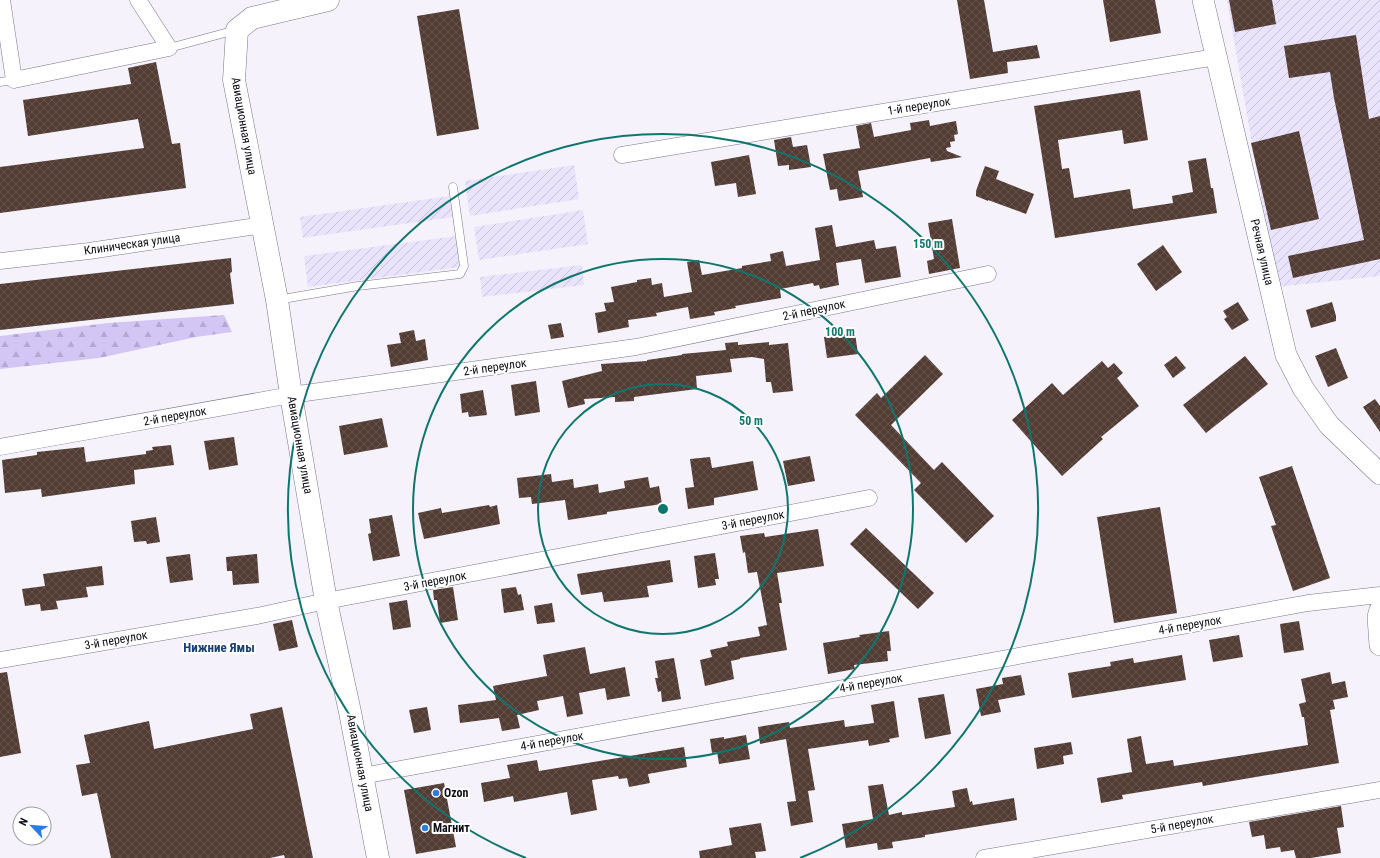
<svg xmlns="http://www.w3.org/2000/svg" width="1380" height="858" viewBox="0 0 1380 858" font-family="'Roboto Condensed',sans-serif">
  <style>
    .industrial { fill: url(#industrial-furrows) }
    .forest { fill: url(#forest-firs) }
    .building { fill: url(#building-cross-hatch) }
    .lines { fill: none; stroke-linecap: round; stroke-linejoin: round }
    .service-casing { stroke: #7c768c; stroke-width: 9 }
    .minor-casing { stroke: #7c768c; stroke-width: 17 }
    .tertiary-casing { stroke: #7c768c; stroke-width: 22 }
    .secondary-casing { stroke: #7c768c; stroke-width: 23 }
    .service { stroke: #fff; stroke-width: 8 }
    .minor { stroke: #fff; stroke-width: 16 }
    .tertiary { stroke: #fff; stroke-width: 21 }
    .secondary { stroke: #fff; stroke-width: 22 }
    .ring { fill: none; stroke: #0f766e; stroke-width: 2 }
    .poi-dot { fill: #297be6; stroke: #fff; stroke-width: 1.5 }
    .labels { text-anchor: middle; stroke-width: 4; stroke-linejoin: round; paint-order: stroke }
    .street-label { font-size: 12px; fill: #0e0c14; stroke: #fff }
    .poi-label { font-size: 12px; font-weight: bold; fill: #0e0c14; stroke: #fff; text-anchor: start }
    .neighbourhood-label { font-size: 13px; font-weight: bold; fill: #183f73; stroke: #fff }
    .centre { fill: #0f766e; stroke: #fff; stroke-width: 2 }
    .ring-label { font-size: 12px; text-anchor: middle; font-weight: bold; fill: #0f766e; stroke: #fff; stroke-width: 4; stroke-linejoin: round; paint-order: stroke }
  </style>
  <defs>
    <pattern id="industrial-furrows" width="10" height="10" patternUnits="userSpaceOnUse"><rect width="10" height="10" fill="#eae3fd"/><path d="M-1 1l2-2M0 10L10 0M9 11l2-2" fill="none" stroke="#c8c2d8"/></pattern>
    <pattern id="forest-firs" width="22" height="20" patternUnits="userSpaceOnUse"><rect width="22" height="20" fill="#d3c5f4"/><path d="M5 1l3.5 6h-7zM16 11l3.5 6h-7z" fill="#b4a8d0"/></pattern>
    <pattern id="building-cross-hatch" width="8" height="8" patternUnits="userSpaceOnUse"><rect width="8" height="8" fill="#523c34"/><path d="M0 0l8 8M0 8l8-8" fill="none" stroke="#66544e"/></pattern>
  </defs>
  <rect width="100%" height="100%" fill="#f5f2fc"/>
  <path class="industrial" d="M1227 0H1380V276L1277 287Z
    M574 165 579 199 470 216 465 181Z
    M450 196 453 217 303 238 300 217Z
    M583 210 588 244 479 260 474 227Z
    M457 236 460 267 308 287 304 256Z
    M582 265 584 285 482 297 480 277Z"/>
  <path class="forest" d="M224 315 232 332 196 337 99 358 0 369V336L108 323Z"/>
  <path class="building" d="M957 0H984L993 52 1037 45 1040 58 1007 62 1008 73 970 79Z
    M1103 0H1155L1161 33 1110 42Z
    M1229 0H1272L1276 24 1235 32Z
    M459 9 479 129 437 136 417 16Z
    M1356 35 1369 119 1380 116V259L1293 278 1288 256 1364 240 1334 98 1330 72 1289 78 1284 46Z
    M156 62 172 144 180 143 186 188 0 213V167L144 148 138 119 28 136 23 100 131 84 128 68Z
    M1140 90 1148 140 1124 144 1122 130 1058 140 1062 169 1069 168 1074 198 1130 189 1133 209 1173 203 1172 196 1193 192 1188 161 1206 158 1211 188H1213L1217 213 1055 238 1034 106Z
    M929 120 930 126 956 121 958 134 954 135 955 141 950 142 951 147 946 148 947 151 962 157 931 162 930 158 858 171 863 197 839 201 837 189 830 190 823 154 860 148 856 126 871 123 874 137 911 130 910 123Z
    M1299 131 1319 219 1271 230 1251 143Z
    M791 137 793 147 807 145 811 167 789 170V165L778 166 774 140Z
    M749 155 756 194 738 197 736 183 715 186 711 162Z
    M985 166 999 171 996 179 1034 194 1026 214 988 200V201L976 196V191Z
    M952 219 960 268 929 274 927 261 934 259 928 223Z
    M832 225 836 247 874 240 876 249 896 246 901 277 865 283 861 259 836 263 839 285 820 289 819 285 814 286 813 283 780 289 781 298 735 306 736 308 714 312 715 315 690 319 688 307 656 313 657 316 628 320 629 327 598 333 595 313 606 311 604 303 614 302 611 287 637 282V280L651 278 652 285 662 283 664 297 692 292 687 262 699 260 702 275 742 268V266L771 261 770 254 783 251 786 266 820 260 815 228Z
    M1163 245 1182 272 1156 291 1137 264Z
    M231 258 232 272 230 273 234 304 0 330V284Z
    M1238 302 1249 320 1232 330 1224 319 1227 317 1223 311Z
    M1332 302 1336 316V321L1311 328 1306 310Z
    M561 323 564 337 551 339 548 325Z
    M414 330 416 341 425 339 428 360 391 367 387 345 401 343 399 333Z
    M855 333 858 354 827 358 824 337Z
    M738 342V345L769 342V345L788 343 793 391 773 393 771 382H766L764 359 752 357 730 359 732 372 696 376 697 389 634 397V401L615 402V397L584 399 585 404 568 408 562 381 602 371 601 364 647 361V360L682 355V354L726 350 725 343Z
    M1336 348 1348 378 1328 387 1315 356Z
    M925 355 943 374 891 425 934 470 942 462 994 516 966 543 914 490 921 483 855 415 877 393 881 398Z
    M1176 356 1186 368 1173 378 1164 365Z
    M1245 356 1268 384 1206 433 1183 405Z
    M1102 361 1108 368 1114 363 1123 373 1117 378 1139 406 1101 437 1103 439 1062 476 1012 420 1052 383 1063 395Z
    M536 381 540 412 515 416 511 385Z
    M483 390 487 415 469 417 468 412 462 413 460 394Z
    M1375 399 1380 406V432L1363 407Z
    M382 418 388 447 344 455 339 426Z
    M234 437 238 465 209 470 204 441Z
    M171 445 174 465 134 470 135 484 42 497 41 489 5 493 2 460 37 455V452L84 447 86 462 146 454V451L153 450 152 447Z
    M810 456 815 481 788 486 783 461Z
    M710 457 712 468 753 461 758 490 714 498V505L688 509 685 488 694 487 690 459Z
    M1292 466 1330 578 1293 591 1271 526 1276 525 1259 477Z
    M551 474 552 482 573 479 574 488 598 484 599 493 625 488 624 481 648 477 650 488 659 486 662 504 607 512V514L568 520 565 500 532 504 531 497 519 498 517 478Z
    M489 505 490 507 497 505 500 524 424 539 418 513 441 508 442 513Z
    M1160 507 1177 613 1114 623 1097 517Z
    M392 515 400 556 373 561 368 534 371 533 369 519Z
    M156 517 160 542 147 544 146 541 134 542 131 521Z
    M866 528 934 593 918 609 850 544Z
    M818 529 824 566 777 573 782 603H779L787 650 740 658V659L731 661 734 679 705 686 700 660 712 657 710 650 728 646 727 642 760 636 758 627 767 625 757 572 748 573 745 552 743 553 740 536 764 533 765 537Z
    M715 553 719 579H715L716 585 698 588 694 556Z
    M190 554 193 580 170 583 166 557Z
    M257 554 259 583 233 585 232 571H227L226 557Z
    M670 560 673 582 647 586 649 597 604 602 602 592 581 595 577 574Z
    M102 566 104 585 86 587 88 597 56 601 58 609 41 611 40 604 25 606 22 589 45 586 43 574Z
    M453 587 458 620 440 623 437 600H434L433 590Z
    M516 587 518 595 521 594 524 610 504 613 501 589Z
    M407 600 411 627 393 630 389 603Z
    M552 603 555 622 537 624 534 606Z
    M292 620 298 647 279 651 273 624Z
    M1299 621 1304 650 1284 653 1280 624Z
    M889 631 891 651H887L888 661 854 665 855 669 828 674 823 643 860 637 859 635Z
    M1239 635 1243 657 1213 662 1209 640Z
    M585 647 590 674 625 667 630 696 607 700 605 688 579 693 583 714 567 717 563 696 537 701 539 710 517 715 520 728 502 731 499 718 460 723 458 705 496 700 493 686 547 676 543 655Z
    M1182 655 1186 680 1072 698 1068 673 1111 666 1110 662 1133 658 1134 663Z
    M674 658 681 699 662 702 661 691 658 692 655 678H658L655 661Z
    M7 672 21 753 0 757V673Z
    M1330 672 1332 684 1345 681 1348 697 1333 700 1335 709 1330 710 1339 763 1203 786 1202 782 1122 795 1123 799 1101 803 1097 778 1132 772 1127 739 1141 736 1146 764 1173 760 1174 766 1308 745 1304 717H1302L1299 704 1306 702 1301 679Z
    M1021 675 1025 695 998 700 1001 712 981 716 976 689 1003 684 1002 678Z
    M944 694 951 734 925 739 918 698Z
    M894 701 899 737 889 739 890 742 869 746 868 740 808 749 815 790 808 791 813 822 791 826 787 802 796 801 786 739 760 744 758 727 789 722 790 728 844 720 845 727 874 723 871 705Z
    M282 707 313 858H285L284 855 270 858H111L97 793 82 796 76 765 90 763 84 735 149 721 154 749 253 729 250 714Z
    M427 707 431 730 414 733 409 710Z
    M746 735 750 759 719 764 717 752 712 753 710 739 724 737V739Z
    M1071 742 1073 754 1063 756 1064 764 1037 769 1034 748Z
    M684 747 687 767 648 774 650 783 629 787 627 778 619 779 618 776 592 780 597 810 571 815 567 792 514 802 513 796 484 802 481 783 510 778 507 765 537 760 539 771Z
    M444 783 456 847 416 854 404 790Z
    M883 784 889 815 902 812V815L955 807 952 791 967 788 970 802 972 801 973 805 1014 798 1017 820 925 835V837L892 842 893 848 878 850 877 843 846 848 842 824 873 819 868 786Z
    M1341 806 1344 827 1337 828 1341 853 1311 858H1296L1294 850 1281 852 1280 847 1266 849 1264 835 1252 837 1249 822Z
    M761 823 766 851 755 852 756 858H700L699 851 732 845 729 828Z"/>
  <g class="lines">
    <g class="service-casing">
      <path id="service" d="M169 48 236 30
        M0 82 14 80
        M277 300 358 286 460 274 464 266 453 187"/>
    </g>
    <g class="minor-casing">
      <path id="minor" d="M2 0 14 80 169 48 138 0
        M622 155 1216 57
        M0 261 89 251 263 225
        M0 447 291 395 636 347 988 274
        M0 660 257 616 326 601 869 498
        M362 776 1308 603 1380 595
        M984 858 1380 790"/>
    </g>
    <g class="tertiary-casing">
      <path id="tertiary" d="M1203 0 1286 355 1303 388 1329 425 1380 474
        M1380 610 1378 617 1380 645"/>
    </g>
    <g class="secondary-casing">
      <path id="secondary" d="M328 0 252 18 237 30 234 80 277 300 291 395 326 601 350 712 378 858"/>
    </g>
    <use href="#service" class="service"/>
    <use href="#minor" class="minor"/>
    <use href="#tertiary" class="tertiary"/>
    <use href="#secondary" class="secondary"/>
  </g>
  <g class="ring">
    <circle cx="663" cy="509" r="125"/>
    <circle cx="663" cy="509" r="250"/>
    <path d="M526 858A375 375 0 1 1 800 858"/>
  </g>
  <g class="poi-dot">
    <circle cx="436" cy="793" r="4"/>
    <circle cx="425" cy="828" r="4"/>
  </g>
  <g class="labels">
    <g class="street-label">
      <text transform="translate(919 106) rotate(-9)" y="4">1-й переулок</text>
      <text transform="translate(244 126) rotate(80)" y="4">Авиационная улица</text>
      <text transform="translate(132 244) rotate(-8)" y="4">Клиническая улица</text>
      <text transform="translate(1262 252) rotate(77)" y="4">Речная улица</text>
      <text transform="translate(814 310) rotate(-12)" y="4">2-й переулок</text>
      <text transform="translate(495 367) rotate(-8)" y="4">2-й переулок</text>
      <text transform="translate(175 416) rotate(-10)" y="4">2-й переулок</text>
      <text transform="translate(300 445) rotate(80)" y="4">Авиационная улица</text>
      <text transform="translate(753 520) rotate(-11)" y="4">3-й переулок</text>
      <text transform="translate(435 581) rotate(-11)" y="4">3-й переулок</text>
      <text transform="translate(1190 625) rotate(-10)" y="4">4-й переулок</text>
      <text transform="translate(116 640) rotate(-10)" y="4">3-й переулок</text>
      <text transform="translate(871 683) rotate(-10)" y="4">4-й переулок</text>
      <text transform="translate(552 741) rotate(-10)" y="4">4-й переулок</text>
      <text transform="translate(360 763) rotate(79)" y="4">Авиационная улица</text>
      <text transform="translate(1182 824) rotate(-10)" y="4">5-й переулок</text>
    </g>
    <g class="poi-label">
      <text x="444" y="797">Ozon</text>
      <text x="433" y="832">Магнит</text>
    </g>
    <g class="neighbourhood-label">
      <text x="219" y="652">Нижние Ямы</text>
    </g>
  </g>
  <circle cx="663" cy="509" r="6" class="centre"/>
  <g class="ring-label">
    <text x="928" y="248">150 m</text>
    <text x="840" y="336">100 m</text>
    <text x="751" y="425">50 m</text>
  </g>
  <g transform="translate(32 826) rotate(296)"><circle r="19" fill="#ffffff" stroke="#9f9ea1"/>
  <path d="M0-3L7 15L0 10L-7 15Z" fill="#297be6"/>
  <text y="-6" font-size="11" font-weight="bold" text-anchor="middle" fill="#0e0c14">N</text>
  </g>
</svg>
